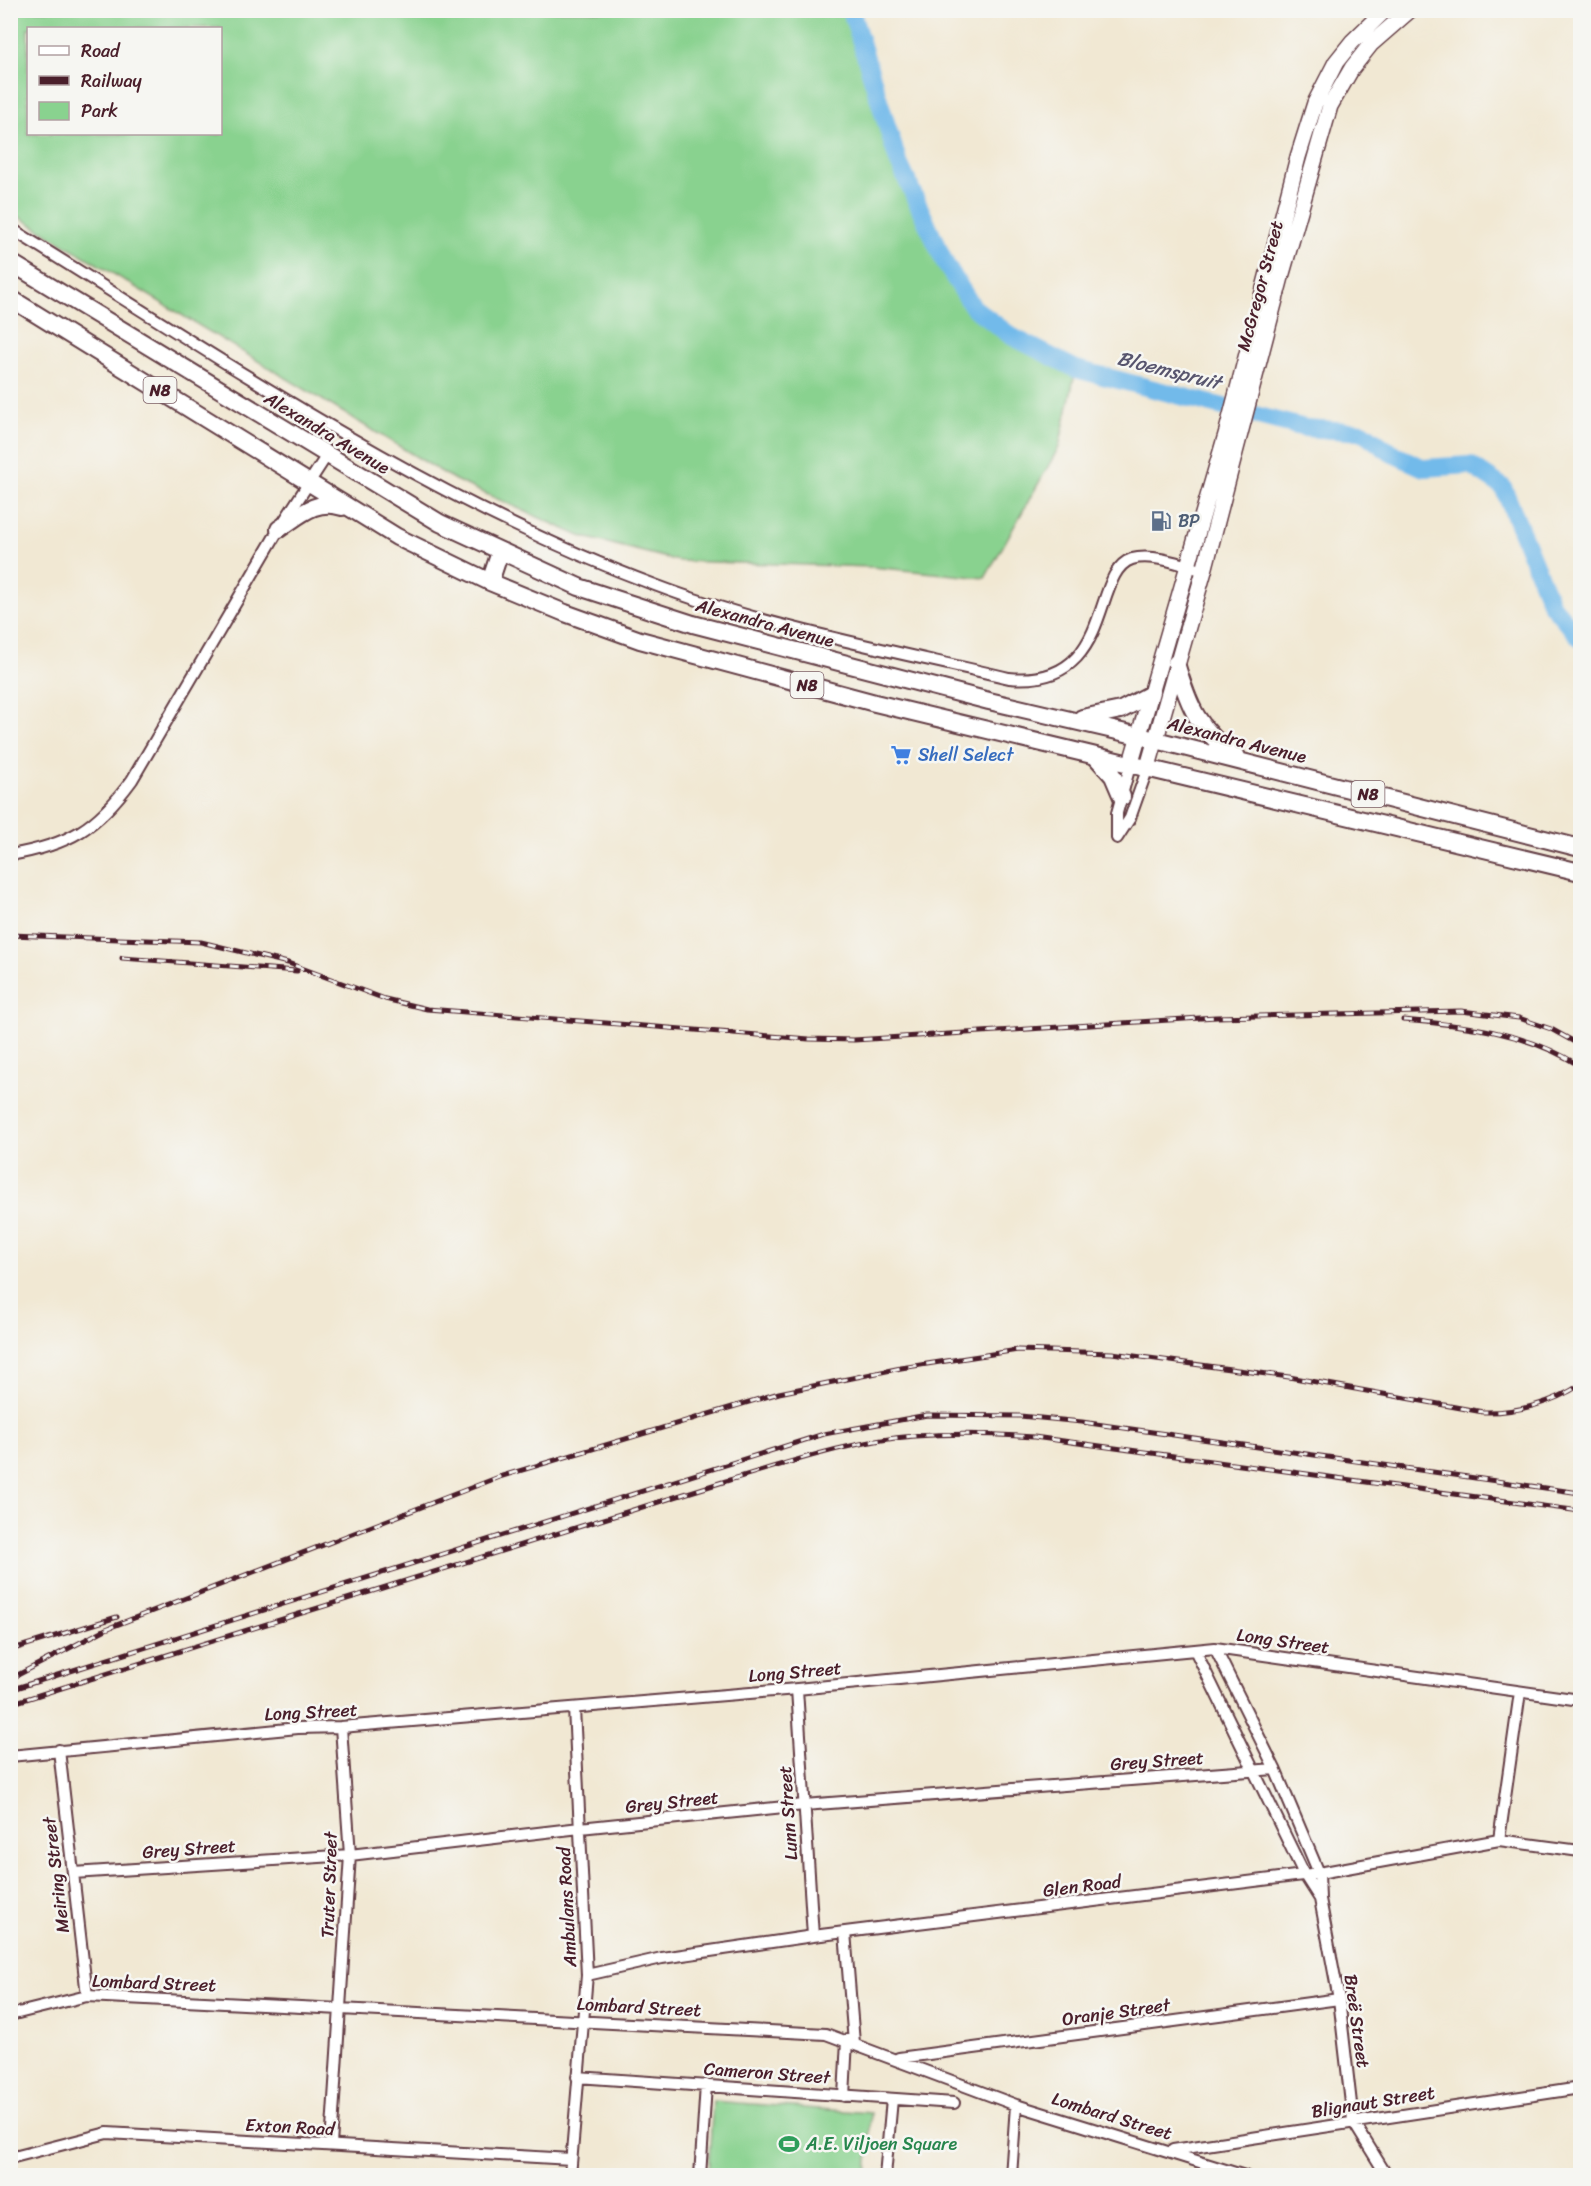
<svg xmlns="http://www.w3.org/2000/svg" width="1591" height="2186" viewBox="0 0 1591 2186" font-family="Sriracha,sans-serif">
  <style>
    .green { fill: #89d28f; stroke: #6a785d; stroke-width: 1.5; fill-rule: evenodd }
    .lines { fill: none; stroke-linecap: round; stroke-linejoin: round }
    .river { stroke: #72baea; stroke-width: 18 }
    .minor-casing { stroke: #633d44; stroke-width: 14 }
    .secondary-casing { stroke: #633d44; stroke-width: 18 }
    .trunk-casing { stroke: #633d44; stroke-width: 20 }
    .minor { stroke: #fff; stroke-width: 10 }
    .secondary { stroke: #fff; stroke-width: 15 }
    .trunk { stroke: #fff; stroke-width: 16 }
    .rail-casing { stroke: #4a1f2b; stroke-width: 5 }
    .rail { stroke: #f6f6f2; stroke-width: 3; stroke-dasharray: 9; stroke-linecap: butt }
    .labels { text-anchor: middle; stroke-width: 5; stroke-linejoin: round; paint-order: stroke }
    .shield { fill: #f6f6f2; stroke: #7e6067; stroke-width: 1.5 }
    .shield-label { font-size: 16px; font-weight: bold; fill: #4a1f2b }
    .street-label { font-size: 18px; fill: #4a1f2b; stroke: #f6f6f2 }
    .service-label { font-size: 18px; fill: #4e5e75; stroke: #f6f6f2; text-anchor: start }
    .shop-label { font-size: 18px; fill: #366cbe; stroke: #f6f6f2; text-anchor: start }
    .leisure-label { font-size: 18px; fill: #27864d; stroke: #f6f6f2; text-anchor: start }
    .water-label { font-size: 20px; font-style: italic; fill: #58556e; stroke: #f6f6f2 }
  </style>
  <rect width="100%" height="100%" fill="#f6f6f2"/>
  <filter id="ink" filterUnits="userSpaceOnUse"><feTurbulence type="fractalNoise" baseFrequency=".0167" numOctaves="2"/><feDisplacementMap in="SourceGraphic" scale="12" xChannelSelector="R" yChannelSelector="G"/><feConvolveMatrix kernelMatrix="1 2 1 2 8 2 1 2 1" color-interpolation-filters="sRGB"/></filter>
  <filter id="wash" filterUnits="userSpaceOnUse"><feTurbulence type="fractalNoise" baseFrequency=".008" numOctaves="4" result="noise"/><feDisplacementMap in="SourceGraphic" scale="24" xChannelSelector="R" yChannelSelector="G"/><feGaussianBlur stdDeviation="1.35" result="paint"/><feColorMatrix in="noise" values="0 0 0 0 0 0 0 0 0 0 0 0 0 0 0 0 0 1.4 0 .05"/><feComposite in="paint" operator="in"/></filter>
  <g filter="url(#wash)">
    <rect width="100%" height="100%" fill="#f1e8d3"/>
    <path class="green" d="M11 10 851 11 898 161 946 265 973 307 1011 336 1076 369 1059 447 985 578 872 567 679 561 580 536 455 480 11 212ZM28 28H220V134H28Z
      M713 2101 871 2113 867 2175H708Z"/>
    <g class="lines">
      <path class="river" d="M851 10 898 161 946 265 973 307 1011 336 1076 369 1305 428 1363 432 1391 453 1424 468 1470 465 1503 487 1551 604 1580 638"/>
    </g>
  </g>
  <g filter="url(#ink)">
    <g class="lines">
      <g class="minor-casing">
        <path id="minor" d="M10 228C219 357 424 499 655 585 765 627 894 651 1009 678 1116 688 1090 572 1132 559 1153 553 1184 565 1204 571
          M1117 837V813L1130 766
          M1117 838 1130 818 1147 770
          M10 855C69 845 97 828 132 780L279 529 327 455
          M1215 1648 1275 1769 1319 1873 1320 1899 1339 1999 1353 2121 1387 2176
          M1195 1650 1304 1874 1320 1899
          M797 1689 813 1936
          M59 1750 87 1996
          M10 1756 298 1728 341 1727 797 1689 1215 1648 1580 1700
          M1499 1840 1520 1692
          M73 1873 350 1855 580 1828 804 1805 1275 1769
          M845 1932 854 2043
          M587 1975 662 1958 813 1936 1319 1873 1499 1840 1580 1851
          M10 2015 87 1996 826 2034 1016 2105 1245 2176
          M899 2058 1339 1999
          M577 2077 954 2103
          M844 2096 847 2040
          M331 2145 350 1855 341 1727
          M1173 2150 1580 2088
          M10 2158 107 2133 571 2159
          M570 2176 587 1975 574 1708
          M700 2176 706 2085
          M885 2176 892 2099
          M1011 2176 1016 2105"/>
      </g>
      <g class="secondary-casing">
        <path id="secondary" d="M1130 766 1227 431 1298 157 1315 103 1336 62 1352 42 1385 10
          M1147 770 1204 571 1281 277 1330 106 1352 68 1371 44 1410 10"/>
      </g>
      <g class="trunk-casing">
        <path id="trunk" d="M10 262 440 523 579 587 693 624 989 701 1156 740 1580 848
          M10 298 397 537 490 582 565 613 640 640 875 703 1580 872
          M279 529C299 516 316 498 342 507
          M490 582 500 552
          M1176 663C1189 707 1198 730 1237 757
          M1082 718 1121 710 1149 695
          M1097 758 1113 776 1122 797"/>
      </g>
      <use href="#minor" class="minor"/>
      <use href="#secondary" class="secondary"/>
      <use href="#trunk" class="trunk"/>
      <g class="rail-casing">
        <path id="rail" d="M10 935 201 942 288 963 385 999 427 1009 809 1039 854 1040 1216 1017 1461 1011 1519 1018 1551 1029 1580 1045
          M122 958 297 971
          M1403 1020C1465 1025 1527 1032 1580 1066
          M10 1650 117 1617
          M10 1679 106 1629 499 1477 779 1393 901 1368 1018 1350 1112 1353 1289 1377 1483 1412C1517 1413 1552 1403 1580 1385
          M10 1690 824 1434 927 1415 1020 1416 1082 1422 1580 1493
          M10 1704 726 1481C788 1463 850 1441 915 1436 954 1433 995 1434 1034 1437L1580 1511"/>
      </g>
      <use href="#rail" class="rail"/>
    </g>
  </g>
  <defs>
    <g id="fuel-bare" transform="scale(1.62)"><path d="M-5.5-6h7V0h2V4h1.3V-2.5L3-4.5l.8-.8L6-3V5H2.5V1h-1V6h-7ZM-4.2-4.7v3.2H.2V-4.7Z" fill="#5c6f8a" stroke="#f6f6f2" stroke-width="2.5" paint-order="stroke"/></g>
    <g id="supermarket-bare" transform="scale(1.62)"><path d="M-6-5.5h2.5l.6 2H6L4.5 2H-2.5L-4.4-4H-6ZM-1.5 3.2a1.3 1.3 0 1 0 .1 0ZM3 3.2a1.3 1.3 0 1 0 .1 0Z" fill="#3f7fe0" stroke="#f6f6f2" stroke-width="2.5" paint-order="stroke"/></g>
    <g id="stadium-bare" transform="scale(1.62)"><path d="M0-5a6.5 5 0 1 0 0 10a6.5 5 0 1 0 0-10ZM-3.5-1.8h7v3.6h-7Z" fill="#2e9e5b" stroke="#f6f6f2" stroke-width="2.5" paint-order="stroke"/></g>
  </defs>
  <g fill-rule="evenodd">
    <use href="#fuel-bare" x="1161" y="521"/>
    <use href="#supermarket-bare" x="901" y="755"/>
    <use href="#stadium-bare" x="789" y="2144"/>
  </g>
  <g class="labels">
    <g class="shield">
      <rect x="143.5" y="377" width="33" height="26" rx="4.5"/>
      <rect x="790.5" y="672" width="33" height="26" rx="4.5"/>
      <rect x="1351.5" y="781" width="33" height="26" rx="4.5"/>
    </g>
    <g class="shield-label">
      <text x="160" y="396">N8</text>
      <text x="807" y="691">N8</text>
      <text x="1368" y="800">N8</text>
    </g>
    <g class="street-label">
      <text transform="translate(1260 286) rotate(-75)" y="6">McGregor Street</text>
      <text transform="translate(327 433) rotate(31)" y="6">Alexandra Avenue</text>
      <text transform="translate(765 623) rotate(15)" y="6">Alexandra Avenue</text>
      <text transform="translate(1237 740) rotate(14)" y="6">Alexandra Avenue</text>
      <text transform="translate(1283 1641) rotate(8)" y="6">Long Street</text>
      <text transform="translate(795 1672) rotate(-5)" y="6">Long Street</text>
      <text transform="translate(311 1712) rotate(-3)" y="6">Long Street</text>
      <text transform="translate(1157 1761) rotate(-4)" y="6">Grey Street</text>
      <text transform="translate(672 1802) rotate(-6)" y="6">Grey Street</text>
      <text transform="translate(788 1813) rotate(-94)" y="6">Lunn Street</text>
      <text transform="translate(189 1849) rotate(-4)" y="6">Grey Street</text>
      <text transform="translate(56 1875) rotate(-97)" y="6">Meiring Street</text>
      <text transform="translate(329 1885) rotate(-88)" y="6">Truter Street</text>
      <text transform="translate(1082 1886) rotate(-7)" y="6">Glen Road</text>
      <text transform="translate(567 1907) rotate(-93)" y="6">Ambulans Road</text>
      <text transform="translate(154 1983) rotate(2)" y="6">Lombard Street</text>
      <text transform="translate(639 2007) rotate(3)" y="6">Lombard Street</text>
      <text transform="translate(1116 2012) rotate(-8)" y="6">Oranje Street</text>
      <text transform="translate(1357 2021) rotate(82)" y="6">Breë Street</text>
      <text transform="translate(767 2073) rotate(4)" y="6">Cameron Street</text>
      <text transform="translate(1373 2102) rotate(-9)" y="6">Blignaut Street</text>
      <text transform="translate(1112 2116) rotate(17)" y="6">Lombard Street</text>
      <text transform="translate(290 2127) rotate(3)" y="6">Exton Road</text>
    </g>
    <g class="service-label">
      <text x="1178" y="527">BP</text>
    </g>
    <g class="shop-label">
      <text x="918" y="761">Shell Select</text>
    </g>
    <g class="leisure-label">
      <text x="806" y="2150">A.E. Viljoen Square</text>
    </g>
    <g class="water-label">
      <text transform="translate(1169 370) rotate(14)" y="7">Bloemspruit</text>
    </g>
  </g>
  <rect width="1591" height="2186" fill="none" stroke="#f6f6f2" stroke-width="36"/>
  <rect x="27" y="27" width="195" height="108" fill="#f6f6f2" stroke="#b1a0a2" stroke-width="1.5"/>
  <rect x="39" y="46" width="30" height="9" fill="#ffffff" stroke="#b1a0a2" stroke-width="1.5"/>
  <text x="81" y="57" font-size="18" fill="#4a1f2b">Road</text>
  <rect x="39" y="76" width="30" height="9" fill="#4a1f2b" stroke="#b1a0a2" stroke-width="1.5"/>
  <text x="81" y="87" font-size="18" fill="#4a1f2b">Railway</text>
  <rect x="39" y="102" width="30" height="18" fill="#89d28f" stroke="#b1a0a2" stroke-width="1.5"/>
  <text x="81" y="117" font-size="18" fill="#4a1f2b">Park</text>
</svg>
